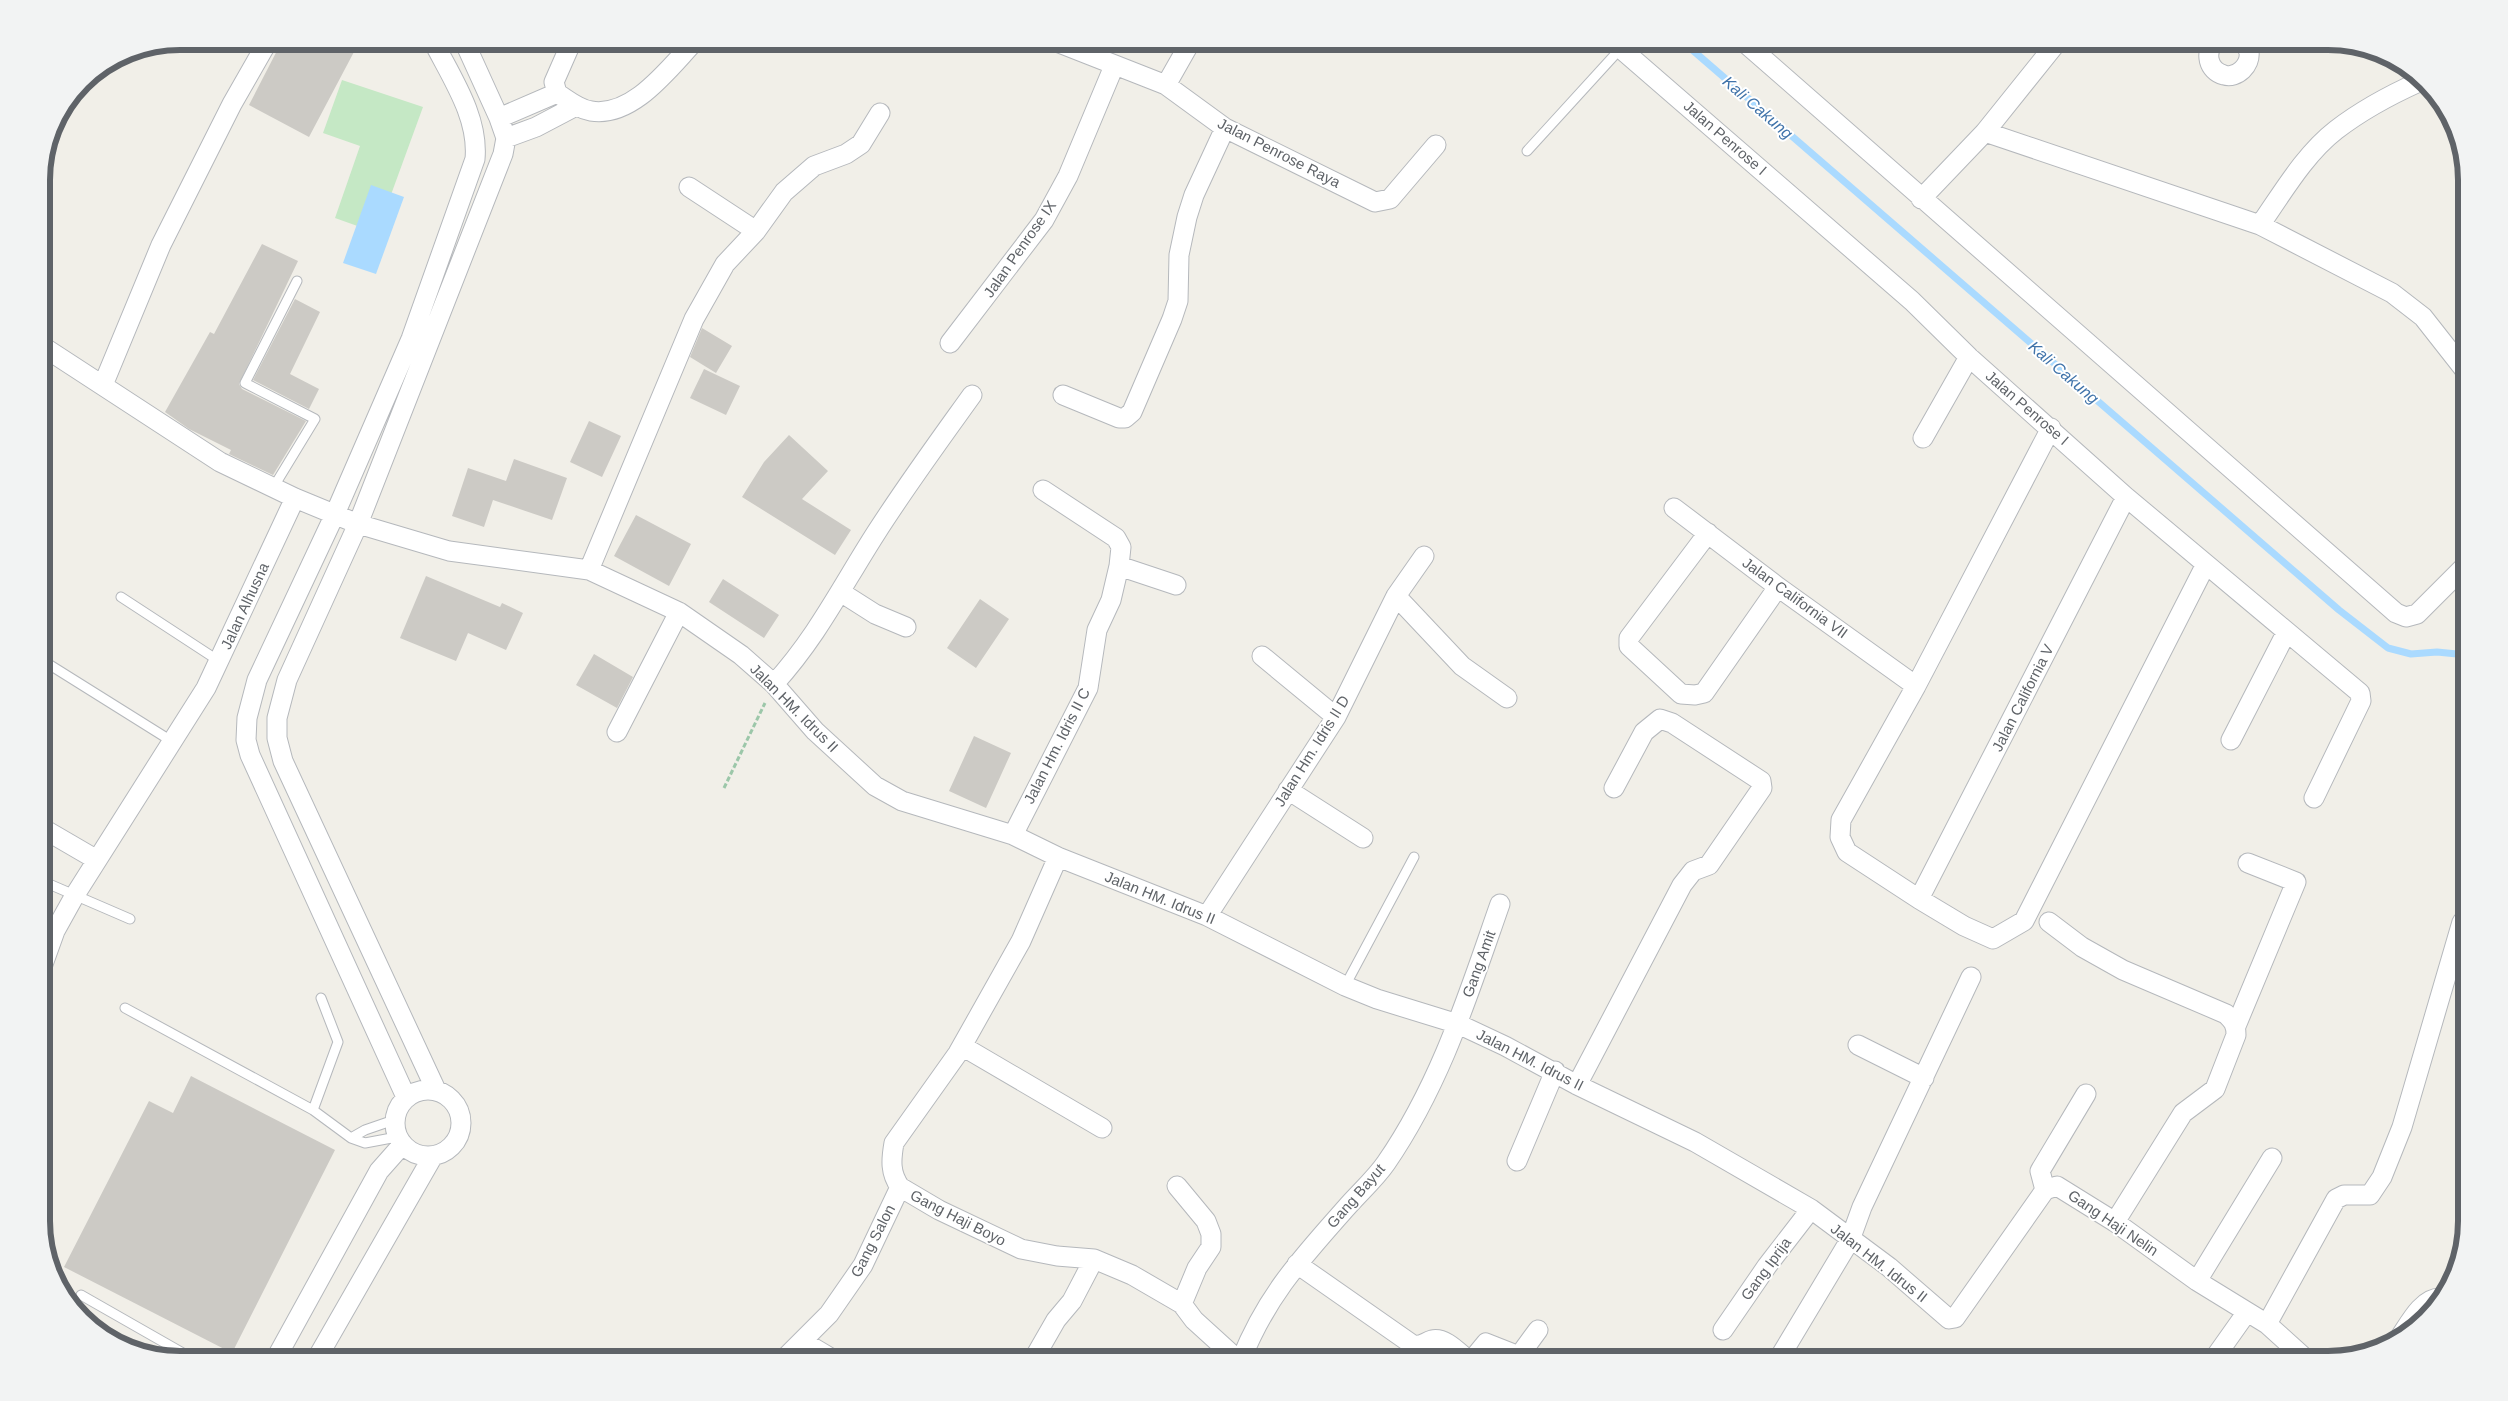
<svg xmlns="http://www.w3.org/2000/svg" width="2508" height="1401" viewBox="0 0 2508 1401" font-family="Arial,sans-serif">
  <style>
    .green { fill: #c5e8c5 }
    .water { fill: #aadaff }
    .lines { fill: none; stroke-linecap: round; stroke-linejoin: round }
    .stream { stroke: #aadaff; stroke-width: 7 }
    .building { fill: #cccac5 }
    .service-casing { stroke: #b5b8bc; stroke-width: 11 }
    .minor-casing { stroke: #b5b8bc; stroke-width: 21 }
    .path { stroke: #9cc7a9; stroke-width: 3; stroke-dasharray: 5 2.5; stroke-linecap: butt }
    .service { stroke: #fff; stroke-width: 9 }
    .minor { stroke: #fff; stroke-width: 19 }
    .labels { text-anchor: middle; stroke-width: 4; stroke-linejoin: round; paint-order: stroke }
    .street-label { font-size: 15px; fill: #5f6368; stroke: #fff }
    .water-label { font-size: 16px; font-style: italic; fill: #4174aa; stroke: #fff }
    .rim { fill: none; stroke: #5f6368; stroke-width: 6 }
  </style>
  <rect width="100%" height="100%" fill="#f1efe8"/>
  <path class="green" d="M342 80 423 107 377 233 335 218 360 146 323 133Z"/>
  <path class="water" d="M371 185 404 197 376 274 343 263Z"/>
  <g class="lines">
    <path class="stream" d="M1682 41 2339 610 2388 648 2411 654 2437 652 2467 655"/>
  </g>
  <path class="building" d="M282 41H339L355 50 309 137 249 105Z
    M262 244 298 261 239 384 242 389 306 421 273 475 229 454 231 450 189 429 165 412 210 332 214 334Z
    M295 299 320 312 290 374 319 389 309 409 253 380Z
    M702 328 732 346 716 373 690 357Z
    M704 369 740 386 726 415 690 398Z
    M589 421 621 436 602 477 570 462Z
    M789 435 828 471 802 499 851 530 835 555 742 497 764 462Z
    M514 459 567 478 552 520 493 500 484 527 452 516 468 468 506 481Z
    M636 515 691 544 669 586 614 556Z
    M426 576 500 607 502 603 523 613 506 650 468 633 456 661 400 638Z
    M723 579 779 615 764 638 709 602Z
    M980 599 1009 619 976 668 947 648Z
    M594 654 633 677 617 708 576 685Z
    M974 736 1011 753 986 808 949 791Z
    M191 1076 335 1150 232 1353 64 1267 149 1101 173 1113Z"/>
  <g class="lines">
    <g class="service-casing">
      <path id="service" d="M1527 151 1621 48
        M273 488 315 419 245 383 297 281
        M121 597 219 661
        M42 660 173 742
        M42 881 130 919
        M1345 986 1414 857
        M125 1008 313 1110 351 1138 365 1143 397 1137
        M313 1110 338 1042 321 998
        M351 1138 365 1130 394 1120
        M81 1295 195 1360"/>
    </g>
    <g class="minor-casing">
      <path id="minor" d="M1054 41 1166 85 1225 128 1375 202 1390 199 1436 145
        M1612 41 1912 301 1969 357 2126 497 2360 693 2361 701 2314 798
        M1743 41 2396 613 2406 617 2417 614 2467 564
        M2215 41C2204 52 2208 71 2224 75 2237 79 2251 65 2249 52 2248 49 2245 44 2243 41
        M1166 85 1191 41
        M557 93C568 100 578 109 591 111 633 118 669 68 695 41
        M557 93 554 82 572 41
        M499 118 557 93
        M1985 132 2260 225 2392 293 2423 317 2467 373
        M506 138 536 127 576 106
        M689 187 756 231
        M1921 199 1985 132 2058 41
        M2260 225C2283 192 2305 154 2336 130 2362 110 2390 95 2419 82
        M950 343 1044 220 1068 176 1114 66
        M42 346 220 462 295 498 358 524 449 551 589 570 679 612 741 655 774 684 815 731 875 786 902 801 1013 835 1058 857 1207 916 1345 986 1377 999 1458 1024 1505 1046 1577 1085 1695 1142 1811 1209 1889 1267 1949 1319 1955 1318 2045 1190 2057 1186 2115 1222 2197 1281 2267 1324 2307 1360
        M103 385 161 245 232 104 268 41
        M1063 395 1119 418H1125L1132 412 1172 319 1178 301 1179 255 1187 217 1194 195 1225 128
        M2051 428 1916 686 1841 820 1840 837 1847 852 1919 899 1964 926 1993 939 2024 921 2206 564
        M1923 438 1969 357
        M1674 508 1778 587 1916 686
        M1708 533 1629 638V646L1681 694 1695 695 1704 693 1778 587
        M1119 566 1176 585
        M589 570 694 319 725 264 756 231 784 192 814 166 846 154 861 144 880 113
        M842 593 875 614 906 627
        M1396 596 1462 666 1507 698
        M1262 656 1336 717
        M774 684C817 637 842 586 876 533 906 486 939 441 972 395
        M617 732 679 612
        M2231 740 2286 633
        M1288 790 1363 838
        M42 828 97 860
        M1013 835 1088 688 1097 630 1111 600 1119 566 1121 547 1116 538 1043 490
        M1058 857 1021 941 958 1053 894 1143C891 1160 890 1173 900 1187L939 1210 1021 1249 1057 1256 1094 1259 1132 1275 1182 1304 1194 1320 1238 1360
        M1919 899 2126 497
        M1207 916 1336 717 1396 596 1424 556
        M2049 922 2082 947 2123 970 2226 1014C2233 1021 2236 1024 2236 1035L2215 1089 2183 1113 2115 1222
        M42 967 55 931 75 895 206 688 295 498
        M2236 1026 2296 882 2248 863
        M1858 1045 1924 1078
        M962 1046 1102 1128
        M1577 1085 1682 885 1693 871 1709 865 1762 788 1761 781 1672 723 1660 719 1644 732 1614 788
        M395 1123a33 33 0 1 1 66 0a33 33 0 1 1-66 0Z
        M436 1090 283 761 277 738V718L287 680 358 524 503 154 506 138 499 118 464 41
        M406 1097 250 755 246 740 247 718 257 680 335 514 411 339 475 159C479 117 451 77 433 41
        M1517 1161 1555 1071
        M1177 1186 1206 1221 1211 1234V1247L1197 1268 1182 1304
        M2045 1190 2040 1171 2086 1094
        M1297 1264 1413 1345C1421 1347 1425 1342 1432 1340 1445 1337 1458 1352 1468 1360
        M2197 1281 2272 1158
        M2267 1324 2336 1199 2344 1195H2370L2382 1177 2402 1127 2462 922
        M1723 1330 1767 1266 1811 1209
        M2398 1340C2408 1326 2421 1298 2440 1298
        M802 1341 834 1360
        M275 1360 379 1171 402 1145
        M316 1360 433 1156
        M783 1360 829 1314 863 1265 900 1187
        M1033 1360 1056 1320 1072 1301 1094 1259
        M1241 1360C1267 1295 1301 1259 1346 1208 1359 1193 1375 1179 1386 1163 1441 1083 1468 995 1500 904
        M1472 1360 1486 1343 1519 1356 1538 1330
        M1778 1360 1850 1240 1862 1207 1971 977
        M2213 1360 2247 1312"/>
    </g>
    <path class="path" d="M724 788 765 703"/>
    <use href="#service" class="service"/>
    <use href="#minor" class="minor"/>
  </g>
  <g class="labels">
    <g class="street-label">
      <text transform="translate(1725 138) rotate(41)" y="5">Jalan Penrose I</text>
      <text transform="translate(1279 153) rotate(27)" y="5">Jalan Penrose Raya</text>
      <text transform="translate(1020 249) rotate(-55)" y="5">Jalan Penrose IX</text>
      <text transform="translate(2027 408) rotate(41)" y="5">Jalan Penrose I</text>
      <text transform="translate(1795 598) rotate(36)" y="5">Jalan California VII</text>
      <text transform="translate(245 606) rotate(-65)" y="5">Jalan Alhusna</text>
      <text transform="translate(2023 698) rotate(-63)" y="5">Jalan California V</text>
      <text transform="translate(794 708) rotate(45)" y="5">Jalan HM. Idrus II</text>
      <text transform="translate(1057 746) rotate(-63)" y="5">Jalan Hm. Idris II C</text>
      <text transform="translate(1312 751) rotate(-58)" y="5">Jalan Hm. Idris II D</text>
      <text transform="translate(1160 898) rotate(22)" y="5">Jalan HM. Idrus II</text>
      <text transform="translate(1479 964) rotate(-70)" y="5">Gang Amit</text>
      <text transform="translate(1530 1060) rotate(27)" y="5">Jalan HM. Idrus II</text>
      <text transform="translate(1356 1196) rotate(-49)" y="5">Gang Bayut</text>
      <text transform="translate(958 1218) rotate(27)" y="5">Gang Haji Boyo</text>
      <text transform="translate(2113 1223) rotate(34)" y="5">Gang Haji Nelin</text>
      <text transform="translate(873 1241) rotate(-63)" y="5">Gang Salon</text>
      <text transform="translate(1879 1263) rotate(38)" y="5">Jalan HM. Idrus II</text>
      <text transform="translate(1766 1269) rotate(-54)" y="5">Gang Iprija</text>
    </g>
    <g class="water-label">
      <text transform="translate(1758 107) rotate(41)" y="6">Kali Cakung</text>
      <text transform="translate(2064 372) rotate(41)" y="6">Kali Cakung</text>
    </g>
  </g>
  <path d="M0 0H2508V1401H0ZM180 50H2328A130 130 0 0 1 2458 180V1221A130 130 0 0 1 2328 1351H180A130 130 0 0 1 50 1221V180A130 130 0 0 1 180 50Z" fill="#f2f3f3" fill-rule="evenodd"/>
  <path class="rim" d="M180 50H2328A130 130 0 0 1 2458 180V1221A130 130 0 0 1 2328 1351H180A130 130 0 0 1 50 1221V180A130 130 0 0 1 180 50Z"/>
</svg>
